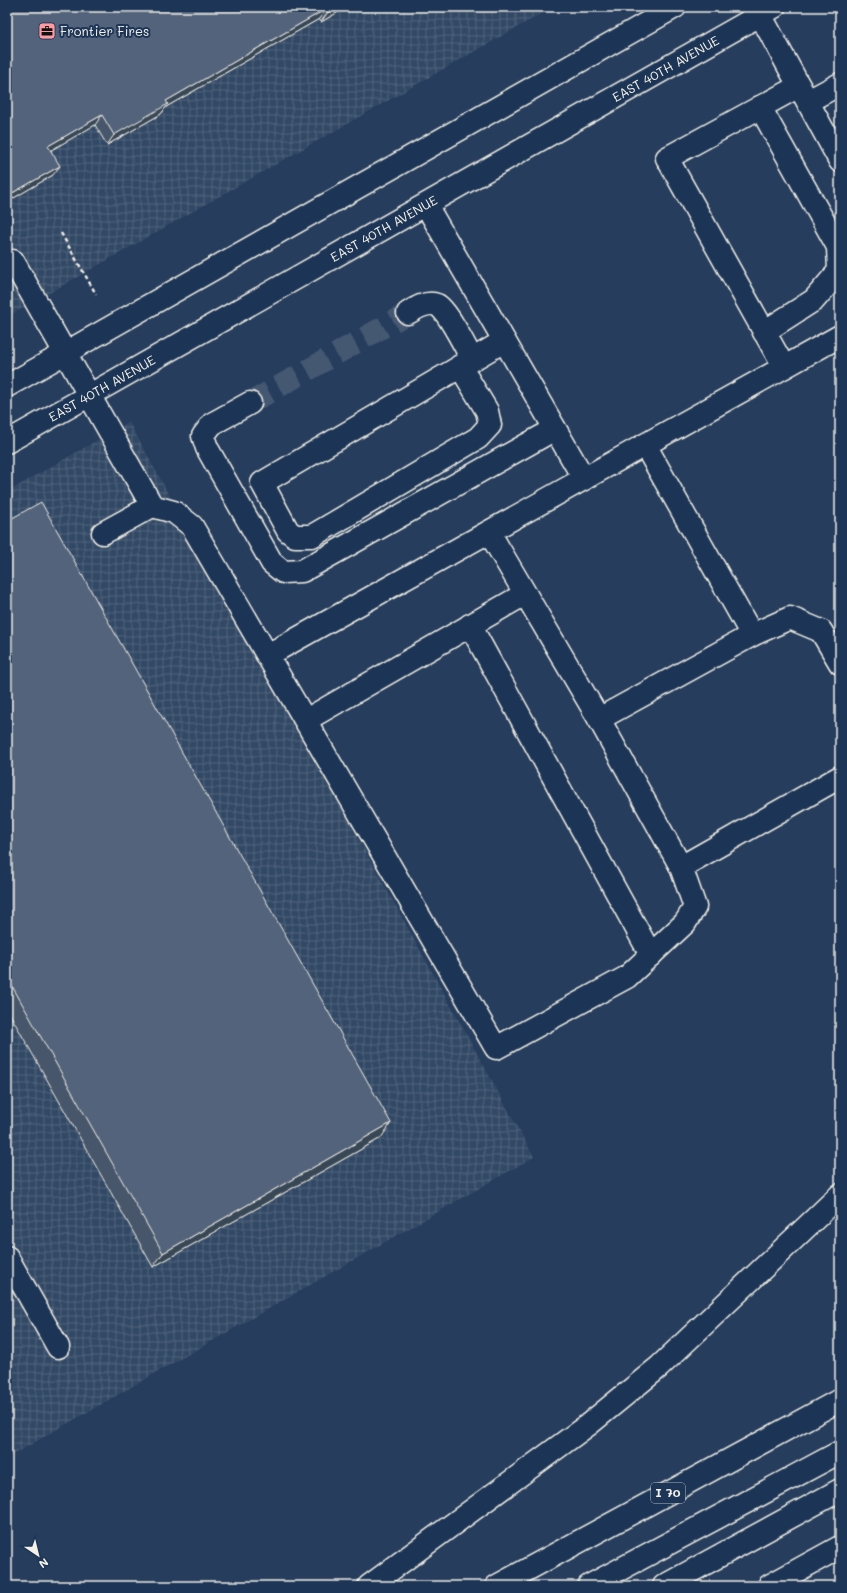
<svg xmlns="http://www.w3.org/2000/svg" width="847" height="1593" viewBox="0 0 847 1593" font-family="Mali,sans-serif">
  <style>
    .industrial { fill: url(#industrial-grid) }
    .lines { fill: none; stroke-linecap: round; stroke-linejoin: round }
    .minor-tunnel { stroke: #455872; stroke-width: 22; stroke-dasharray: 22 11; stroke-linecap: butt }
    .minor-casing { stroke: #f4f1e8; stroke-width: 25 }
    .highway-casing { stroke: #f4f1e8; stroke-width: 25 }
    .path { stroke: #f4f1e8; stroke-width: 2.5; stroke-dasharray: 4 3; stroke-linecap: butt }
    .minor { stroke: #1d3557; stroke-width: 22 }
    .highway { stroke: #1d3557; stroke-width: 22 }
    .wall { fill: #47566a; stroke: #f4f1e8 }
    .shaded-wall { fill: #394656; stroke: #f4f1e8 }
    .building { fill: #52647b; stroke: #f4f1e8 }
    .labels { text-anchor: middle; stroke-width: 4; stroke-linejoin: round; paint-order: stroke }
    .shield { fill: #1d3557; stroke: #b4b9bc; stroke-width: 1 }
    .shield-label { font-size: 12px; font-weight: bold; fill: #f4f1e8 }
    .poi-label { font-size: 13px; fill: #f4f1e8; stroke: #1d3557; text-anchor: start }
    .street-label { font-size: 13px; fill: #f4f1e8; stroke: #1d3557 }
  </style>
  <defs>
    <pattern id="industrial-grid" width="8" height="8" patternUnits="userSpaceOnUse"><rect width="8" height="8" fill="#334966"/><path d="M0 4h8M4 0v8" fill="none" stroke="#51647c"/></pattern>
  </defs>
  <rect width="100%" height="100%" fill="#263d5d"/>
  <filter id="ink" filterUnits="userSpaceOnUse"><feTurbulence type="fractalNoise" baseFrequency=".025" numOctaves="2"/><feDisplacementMap in="SourceGraphic" scale="8" xChannelSelector="R" yChannelSelector="G"/><feConvolveMatrix kernelMatrix="1 2 1 2 8 2 1 2 1" color-interpolation-filters="sRGB"/></filter>
  <g filter="url(#ink)">
    <path class="industrial" d="M7 7H553L7 317Z
      M129 422 534 1157 7 1458V492Z"/>
    <g class="lines">
      <path class="minor-tunnel" d="M250 403 408 313"/>
      <g class="minor-casing">
        <g id="minor">
          <path d="M756 7 840 161"/>
          <path d="M808 101 840 84"/>
          <path d="M760 107 838 247 839 271 814 300 764 332"/>
          <path d="M426 205 584 479"/>
          <path d="M13 261 152 506 174 512 192 526 496 1048 627 977 685 923 695 907 681 867"/>
          <path d="M408 313C416 308 427 301 437 305 447 310 466 348 472 359"/>
          <path d="M460 366 487 411 490 425 478 438 312 536H295L288 531 262 483 504 341"/>
          <path d="M784 367 667 158 799 86"/>
          <path d="M7 386 675 7"/>
          <path d="M250 403 212 424 203 436 207 448 272 563 283 572 302 571 555 429"/>
          <path id="s1" d="M7 442 774 7"/>
          <path d="M489 532 599 719 752 635 645 445"/>
          <path d="M103 533 152 506"/>
          <path d="M470 625 651 955"/>
          <path d="M752 635 790 618 821 631 840 663"/>
          <path d="M268 655 840 336"/>
          <path d="M599 719 681 867 840 777"/>
          <path d="M306 720 525 594"/>
          <path d="M7 1257 58 1347"/>
        </g>
      </g>
      <g class="highway-casing">
        <path id="highway" d="M369 1586 588 1425 659 1367 840 1195
          M497 1586 840 1400
          M589 1586 840 1452
          M664 1586 840 1490
          M769 1586 840 1547"/>
      </g>
      <path class="path" d="M61 233 96 294"/>
      <use href="#minor" class="minor"/>
      <use href="#highway" class="highway"/>
    </g>
    <path class="wall" d="M7 7H347L321 22 319 19 166 107 161 114 107 145 95 125 51 150 53 175 7 202Z
      M7 521 381 1138 153 1267 7 1009Z"/>
    <path class="shaded-wall" d="M337 7H347L321 22 328 12Z
      M326 9 319 19 166 107 161 114 107 145 114 135 166 101Z
      M102 115 95 125 41 156 48 146Z
      M60 166 53 175 7 202V196Z
      M391 1123 381 1138 153 1267 163 1253Z"/>
    <path class="building" d="M7 7H337L328 12 326 9 166 101 168 104 114 135 102 115 48 146 60 166 7 196Z
      M41 502 391 1123 163 1253 7 977V521Z"/>
  </g>
  <defs>
    <g id="office-square" transform="scale(0.9)"><rect x="-9" y="-9" width="18" height="18" rx="4" fill="#ff9aa2" stroke="#1d3557"/><path d="M-6-3h4V-5.5h4V-3h4V5H-6ZM-1-4.5V-3h2v-1.5ZM-6 0V1H6V0Z" fill="#111"/></g>
  </defs>
  <g fill-rule="evenodd">
    <use href="#office-square" x="47" y="31"/>
  </g>
  <g class="labels">
    <rect class="shield" x="651" y="1483" width="34" height="20" rx="3"/>
    <g class="shield-label">
      <text x="668" y="1497">I 70</text>
    </g>
    <g class="poi-label">
      <text x="60" y="36">Frontier Fires</text>
    </g>
    <g class="street-label">
      <text dy="5" stroke="none"><textPath href="#s1" startOffset="757">EAST 40TH AVENUE</textPath></text>
      <text dy="5" stroke="none"><textPath href="#s1" startOffset="433">EAST 40TH AVENUE</textPath></text>
      <text dy="5" stroke="none"><textPath href="#s1" startOffset="109">EAST 40TH AVENUE</textPath></text>
    </g>
  </g>
  <rect width="847" height="1593" fill="none" stroke="#1d3557" stroke-width="24"/>
  <rect x="12" y="12" width="823" height="1569" fill="none" stroke="#f4f1e8" stroke-width="1.5" filter="url(#ink)"/>
  <g transform="translate(38 1555) rotate(145)" stroke="#1d3557" stroke-width="3" paint-order="stroke">
  <path d="M0-3L7 15L0 10L-7 15Z" fill="#f4f1e8"/>
  <text y="-6" font-size="11" font-weight="bold" text-anchor="middle" fill="#f4f1e8">N</text>
  </g>
</svg>
